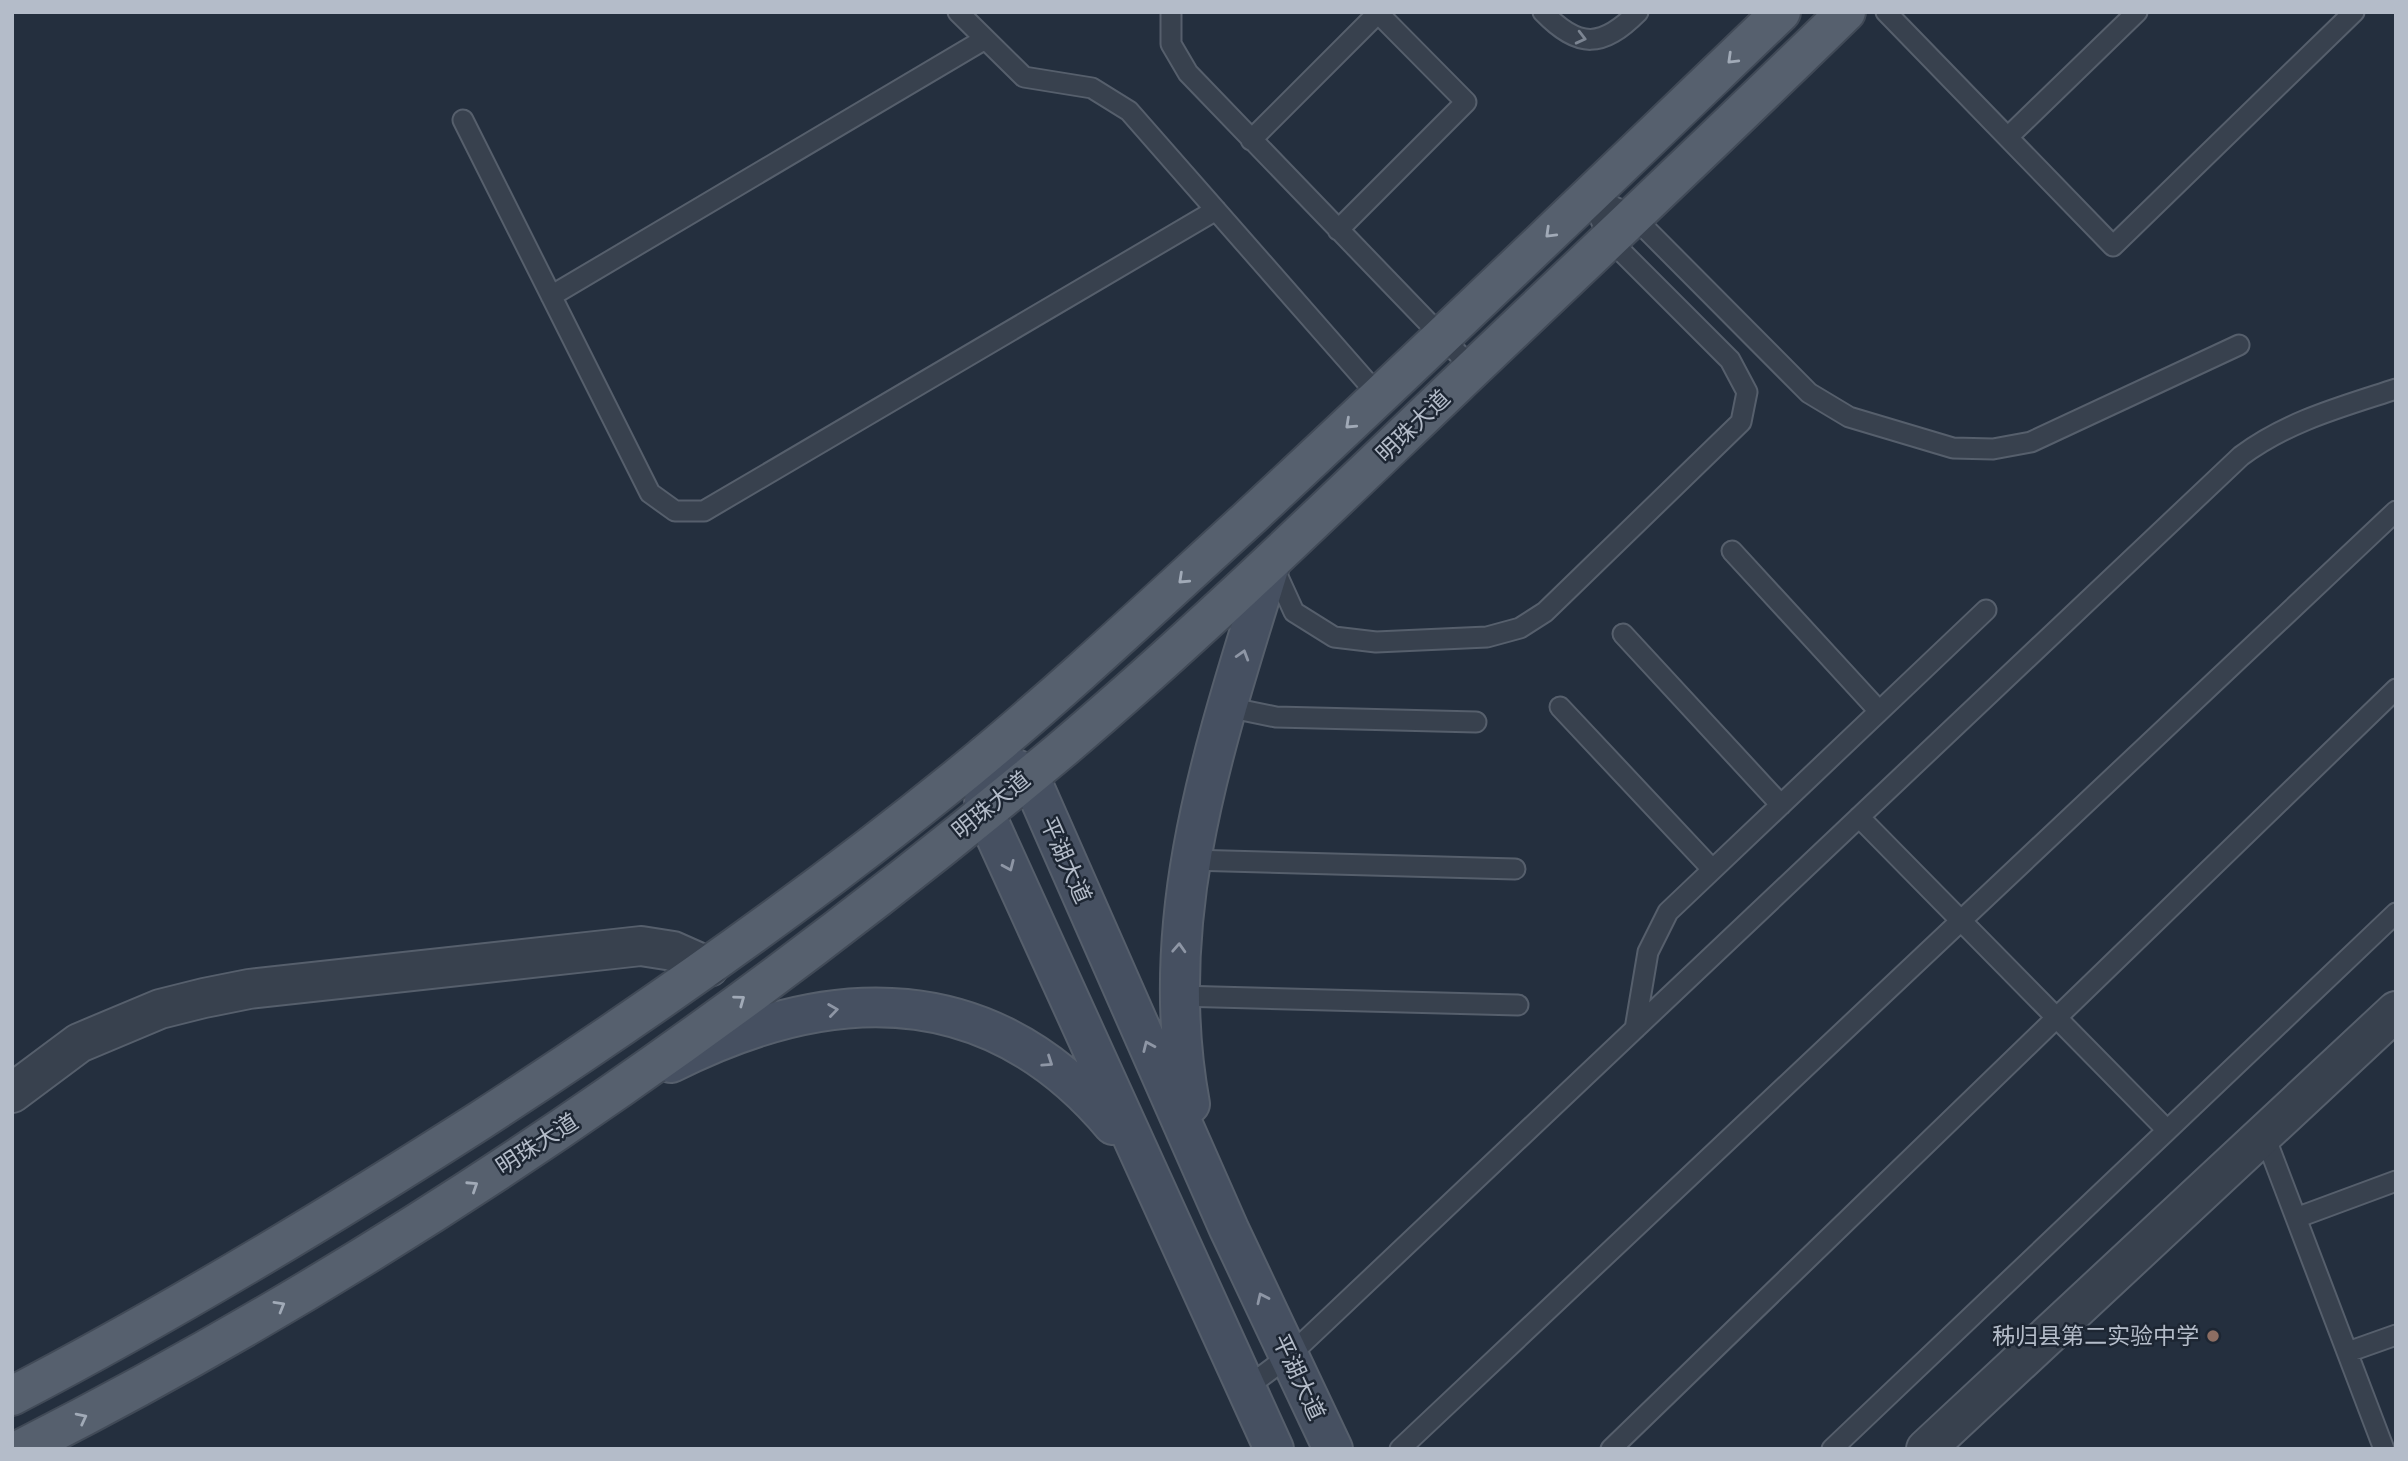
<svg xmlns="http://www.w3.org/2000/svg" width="2408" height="1461" viewBox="0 0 2408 1461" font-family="'IBM Plex Sans','Noto Sans SC',sans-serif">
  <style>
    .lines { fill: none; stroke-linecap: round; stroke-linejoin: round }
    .lane-casing { stroke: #565f6c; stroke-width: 23 }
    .street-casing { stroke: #565f6c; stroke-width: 42 }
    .secondary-casing { stroke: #565f6c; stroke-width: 42 }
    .primary-casing { stroke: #414a57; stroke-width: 42 }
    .lane { stroke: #38414e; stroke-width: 19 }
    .street { stroke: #38414e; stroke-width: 38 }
    .secondary { stroke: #465061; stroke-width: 38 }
    .primary { stroke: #56606e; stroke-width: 38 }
    .oneway { stroke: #7c8592 }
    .oneway2 { stroke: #a1aab7 }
    .oneway3 { stroke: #8e96a5 }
    .education-dot { fill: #8d6e63; stroke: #1d2633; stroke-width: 2.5 }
    .labels { text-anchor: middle; stroke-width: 5; stroke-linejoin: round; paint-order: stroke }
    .street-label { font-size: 23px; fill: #b4bcc9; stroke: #1d2633 }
    .poi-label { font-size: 23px; fill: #b4bcc9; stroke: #1d2633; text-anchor: end }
  </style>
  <rect width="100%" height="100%" fill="#242f3e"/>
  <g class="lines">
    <g class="lane-casing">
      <path id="lane" d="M958 12 1024 77 1092 88 1129 111 1379 396
        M1171 12V44L1188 73 1473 369
        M1543 12C1579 49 1602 48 1638 12
        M1886 12 2113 246 2354 12
        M463 120 650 493 675 511H704L1216 210
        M2008 137 2137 12
        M1251 140 1378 13 1466 102 1338 230
        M1590 195 1633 216 1809 393 1849 417 1953 448 1993 449 2031 442 2239 345
        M551 296 985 39
        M1732 551 1879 711
        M1273 566 1294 612 1334 637 1376 642 1487 637 1520 628 1545 612 1741 422 1747 392 1730 360 1609 239 1590 195
        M1623 634 1781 805
        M1227 707 1276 717 1476 722
        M1560 707 1712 869
        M1859 817 2167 1130
        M1190 860 1515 869
        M1178 996 1518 1005
        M1635 1029 1648 952 1668 912 1986 610
        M2264 1134 2384 1449
        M2296 1218 2396 1181
        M2348 1352 2396 1335
        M1246 1388 1289 1356 2241 456C2288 421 2341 407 2396 389
        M1400 1449 2396 511
        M1611 1449 2396 689
        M1832 1449 2396 913"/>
    </g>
    <g class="street-casing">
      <path id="street" d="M12 1093 79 1043 160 1009 204 998 249 989 641 946 673 951 709 967
        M1926 1449 2396 1011"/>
    </g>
    <g class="secondary-casing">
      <path id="secondary" d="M671 1063C832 982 990 979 1113 1125
        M1190 1104C1155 914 1216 742 1271 562
        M1274 1449 984 811 985 755 1029 775 1229 1229 1333 1449"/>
    </g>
    <g class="primary-casing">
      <path id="primary" d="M12 1396C173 1312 328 1218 481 1120 649 1011 813 896 968 769 1064 690 1155 604 1247 520 1427 353 1604 182 1781 12
        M21 1449C393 1260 740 1018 1060 751 1197 635 1326 509 1456 385 1586 261 1717 138 1846 12"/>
    </g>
    <use href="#lane" class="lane"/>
    <use href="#street" class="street"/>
    <use href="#secondary" class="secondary"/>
    <use href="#primary" class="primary"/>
  </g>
  <defs><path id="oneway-chevron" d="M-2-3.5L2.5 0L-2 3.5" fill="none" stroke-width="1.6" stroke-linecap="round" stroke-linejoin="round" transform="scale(1.75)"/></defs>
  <use class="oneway" href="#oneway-chevron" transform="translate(1581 38) rotate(14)"/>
  <g class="oneway2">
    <use href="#oneway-chevron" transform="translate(1732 59) rotate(136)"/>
    <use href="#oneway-chevron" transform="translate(1550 233) rotate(136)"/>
    <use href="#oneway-chevron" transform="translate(1350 424) rotate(137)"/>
    <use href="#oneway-chevron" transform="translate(1183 579) rotate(137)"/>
    <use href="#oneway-chevron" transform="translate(740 1000) rotate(-36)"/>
    <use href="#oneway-chevron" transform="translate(473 1186) rotate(-33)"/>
    <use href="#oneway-chevron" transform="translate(280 1306) rotate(-30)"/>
    <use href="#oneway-chevron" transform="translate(82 1418) rotate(-27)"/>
  </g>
  <g class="oneway3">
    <use href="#oneway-chevron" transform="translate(1243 655) rotate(-73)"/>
    <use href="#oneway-chevron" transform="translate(1009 866) rotate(66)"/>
    <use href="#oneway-chevron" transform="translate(1179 948) rotate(-87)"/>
    <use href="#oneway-chevron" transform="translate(833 1010) rotate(-8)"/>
    <use href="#oneway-chevron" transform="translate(1148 1046) rotate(-114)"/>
    <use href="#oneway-chevron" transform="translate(1048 1062) rotate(34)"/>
    <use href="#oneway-chevron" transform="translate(1262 1298) rotate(-115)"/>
  </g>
  <circle class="education-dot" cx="2213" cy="1336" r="7"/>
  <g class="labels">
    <g class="street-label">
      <text transform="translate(1413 426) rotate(-44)" y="8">明珠大道</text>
      <text transform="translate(991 805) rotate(-39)" y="8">明珠大道</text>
      <text transform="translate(1066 860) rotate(66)" y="8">平湖大道</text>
      <text transform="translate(537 1144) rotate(-33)" y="8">明珠大道</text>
      <text transform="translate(1299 1377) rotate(65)" y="8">平湖大道</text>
    </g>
    <g class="poi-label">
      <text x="2199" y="1344">秭归县第二实验中学</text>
    </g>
  </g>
  <rect width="2408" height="1461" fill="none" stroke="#b4bcc9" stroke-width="28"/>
</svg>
